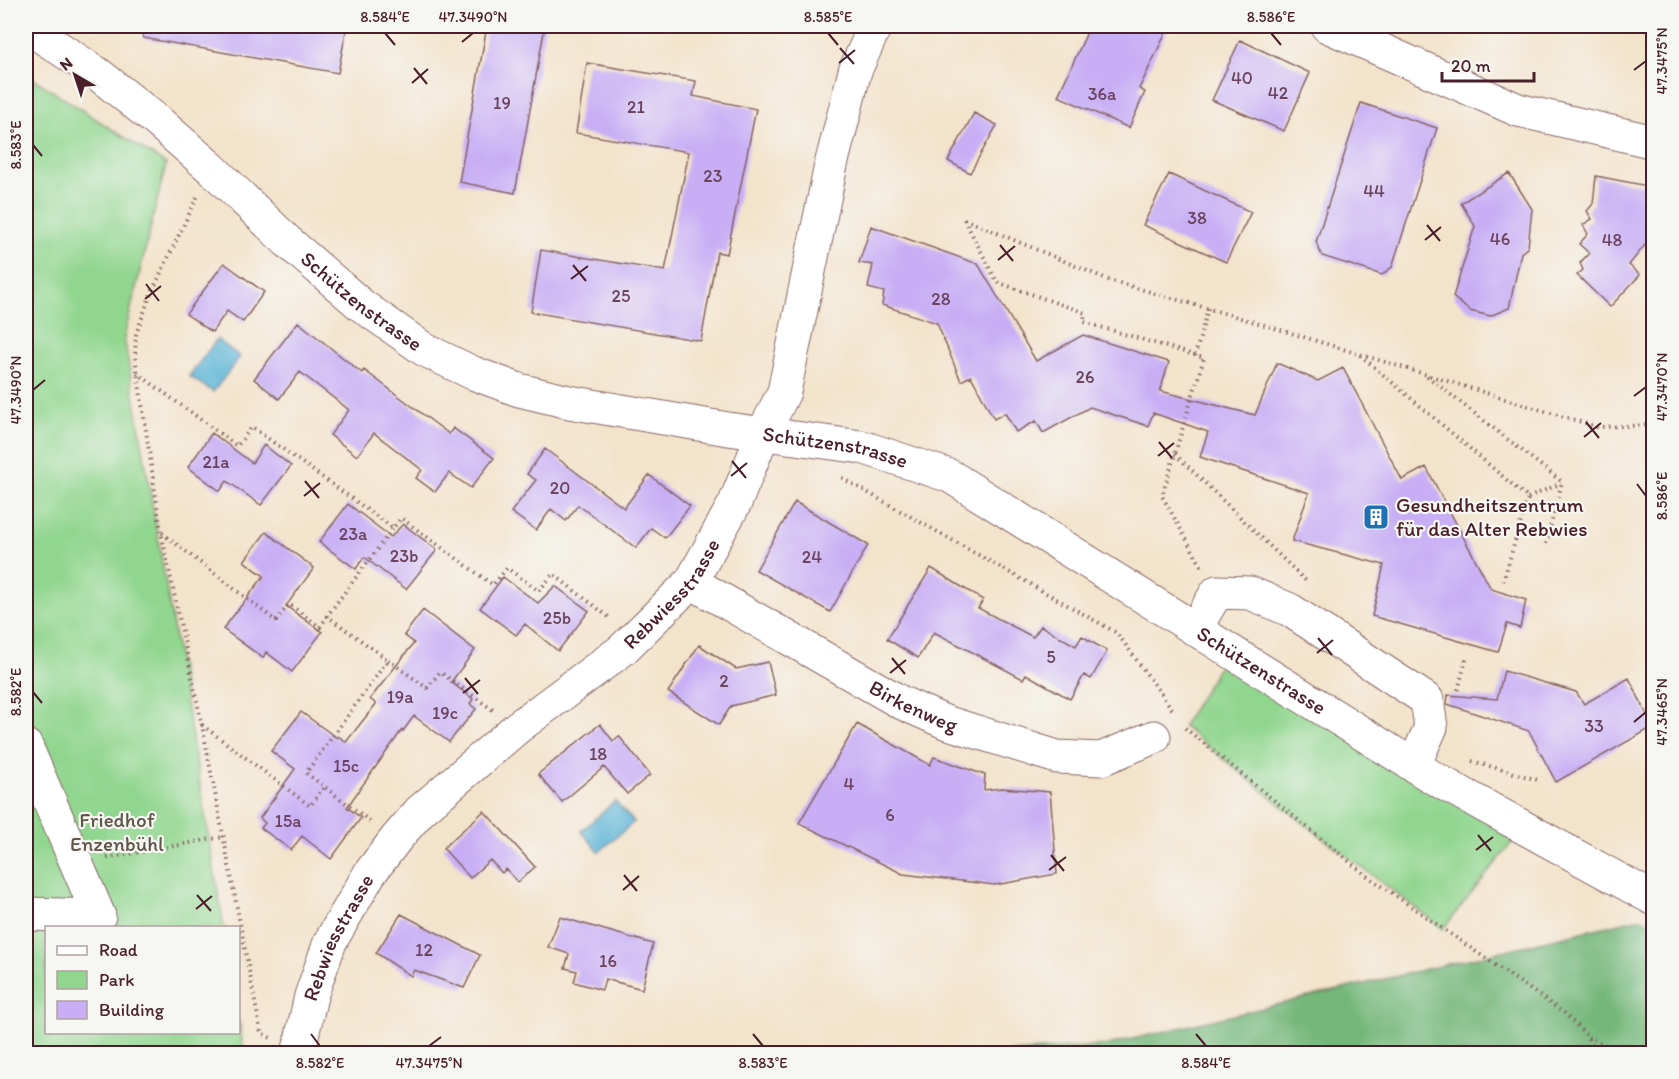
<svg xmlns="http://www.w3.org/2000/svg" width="1679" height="1079" viewBox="0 0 1679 1079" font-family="Itim,sans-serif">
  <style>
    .green { fill: #91d68f; stroke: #6e7a5d; stroke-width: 1.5 }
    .forest { fill: #74b77a; stroke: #5f6b52; stroke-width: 1.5 }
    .water { fill: #58b2d5; stroke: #516880; stroke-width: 1.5 }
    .building { fill: #c8aff5 }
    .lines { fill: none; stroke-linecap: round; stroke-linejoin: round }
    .minor-casing { stroke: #856463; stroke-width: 35 }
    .path { stroke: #856463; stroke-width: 4; stroke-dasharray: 1.5 4.5; stroke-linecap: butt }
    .minor { stroke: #fff; stroke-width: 33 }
    .ticks { fill: none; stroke: #4a1f2b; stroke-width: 2 }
    .labels { text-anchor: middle; stroke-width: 4.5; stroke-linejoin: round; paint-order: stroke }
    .number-label { font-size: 18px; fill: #6a435e }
    .street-label { font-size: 21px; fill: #4a1f2b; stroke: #f6f6f2 }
    .poi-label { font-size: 21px; fill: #4a1f2b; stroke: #f6f6f2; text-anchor: start }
    .park-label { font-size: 21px; fill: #5f5649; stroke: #f6f6f2 }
    .neatline { fill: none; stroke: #4a1f2b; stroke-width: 2 }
    .ticks-label { font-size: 15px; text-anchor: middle; fill: #4a1f2b }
  </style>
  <rect width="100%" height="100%" fill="#f6f6f2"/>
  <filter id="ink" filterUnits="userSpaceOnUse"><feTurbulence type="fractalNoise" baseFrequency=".0167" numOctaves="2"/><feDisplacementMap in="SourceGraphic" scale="12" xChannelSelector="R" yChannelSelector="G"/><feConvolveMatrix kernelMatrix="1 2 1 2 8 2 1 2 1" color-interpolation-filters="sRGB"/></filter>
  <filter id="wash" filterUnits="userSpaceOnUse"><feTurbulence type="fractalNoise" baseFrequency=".008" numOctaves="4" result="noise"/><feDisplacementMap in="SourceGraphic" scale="24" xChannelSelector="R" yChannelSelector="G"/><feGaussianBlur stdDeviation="1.35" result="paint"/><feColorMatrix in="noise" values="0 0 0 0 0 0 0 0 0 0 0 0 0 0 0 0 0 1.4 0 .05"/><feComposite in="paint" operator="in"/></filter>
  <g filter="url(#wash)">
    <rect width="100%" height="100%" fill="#f3e3cb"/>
    <path class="green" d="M26 74 166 164 124 337 224 927 46 928V1032H238L239 1020 243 1046 254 1053H26Z
      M1229 651 1523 829 1443 929 1302 822 1185 728 1183 725Z"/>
    <path class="forest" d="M1641 918 1653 924V1053H1002L1107 1045Z"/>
    <path class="water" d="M217 339 240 357 213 392 189 376Z
      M615 801 634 822 599 852 581 831Z"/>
    <g id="blocks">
      <path class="building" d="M144 26H347L338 73 143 38Z
        M487 26H545L515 193 459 182Z
        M1090 26H1169L1139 89 1145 92 1129 128 1058 96Z
        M1240 40 1310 73 1284 131 1212 100Z
        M587 63 696 81 693 96 756 109 727 254 717 252 701 341 531 312 541 250 665 271 689 152 576 133Z
        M1361 103 1437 128 1392 267 1382 275 1322 256 1316 242Z
        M974 113 997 125 970 173 948 161Z
        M1509 173 1532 209 1528 247 1521 253 1509 308 1490 316 1470 311 1453 297 1475 226 1461 203Z
        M1169 174 1251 212 1226 262 1143 225Z
        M1596 176 1653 187V235L1629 265 1640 275 1610 307 1577 275 1583 270 1580 263 1589 253 1579 244 1588 234 1583 225 1592 219 1587 211 1593 204Z
        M871 226 978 264 1036 361 1083 335 1169 362 1160 391 1255 415 1277 363 1318 381 1343 368 1402 480 1426 467 1491 589 1526 600 1520 628 1507 624 1498 652 1372 616 1384 565 1292 541 1309 493 1200 457 1208 432 1153 413 1148 426 1090 407 1043 433 1036 421 1016 432 1005 413 994 419 971 376 961 381 937 323 882 305 884 292 868 288 873 265 859 263Z
        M224 263 264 292 243 322 227 311 212 332 186 314Z
        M298 322 362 373 364 370 449 434 453 428 494 458 471 488 449 473 435 492 416 478 422 470 374 433 357 456 330 435 349 410 300 372 279 399 254 379Z
        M212 433 252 463 264 445 291 466 261 505 227 481 220 491 188 467Z
        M545 449 624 508 649 475 690 506 665 538 651 528 636 548 578 505 566 521 551 509 536 530 511 512 536 480 527 474Z
        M795 502 868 545 830 612 756 570Z
        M348 504 391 537 403 524 437 550 406 589 364 557 356 569 319 542Z
        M266 532 314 568 286 606 322 632 292 672 266 652 263 658 223 629 264 576 244 561Z
        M931 568 983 600 978 608 1033 637 1041 626 1076 646 1082 636 1107 651 1091 679 1084 675 1070 699 1026 674 1023 679 934 632 918 658 887 639Z
        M503 577 538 603 555 586 589 611 558 651 525 624 516 635 480 608Z
        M423 610 475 650 451 682 473 699 470 704 476 709 449 742 414 716 403 731 402 730 347 807 361 818 331 859 302 836 291 850 261 828 265 823 260 818 295 769 271 751 301 712 337 738 338 736 346 742 376 704 370 699 414 643 404 635Z
        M699 645 736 669 768 662 776 695 731 706 719 725 668 692Z
        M1504 671 1576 692 1584 704 1629 678 1653 727 1556 782 1529 731 1447 704 1448 695 1497 699Z
        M600 724 613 741 619 736 650 775 627 794 604 767 562 802 538 774Z
        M857 724 930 765 934 757 985 775 984 790 1002 788 1050 792 1057 874 995 885 903 874 799 823Z
        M484 811 535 867 518 882 506 869 502 873 490 860 470 878 443 848Z
        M401 914 480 955 464 988 414 970 411 976 376 953Z
        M560 917 653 944 642 989 605 979 602 990 574 982 577 971 565 968 569 954 548 947Z"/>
    </g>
  </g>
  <g filter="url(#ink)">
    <use href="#blocks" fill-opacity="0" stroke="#856463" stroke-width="1.5"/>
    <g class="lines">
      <g class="minor-casing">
        <g id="minor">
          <path id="s1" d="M26 26 98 74 156 120 211 168 287 241 361 305 425 350 473 373 519 390 569 402 728 429 862 447 950 476 1432 777 1654 899"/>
          <path d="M1327 26 1518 110 1654 142"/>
          <path id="s2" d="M691 582 900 702 945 722 1057 757 1101 759 1154 737"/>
          <path d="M1195 629 1217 592 1250 593 1290 610 1427 700 1431 727 1414 765"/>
          <path d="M26 746 99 916 26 914"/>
          <path id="s3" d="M298 1054 311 996 330 942 370 873 396 839 420 811 518 727 622 650 691 582 735 503 763 434 784 392 831 165 855 71 875 26"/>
        </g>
      </g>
      <path class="path" d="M197 197 150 296 136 334 135 356 161 532 202 725 261 1033 271 1038
        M964 219 1109 280 1258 323 1597 427 1654 425
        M964 219 997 282 1085 313 1084 322 1204 358 1162 496 1202 567
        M1360 355 1528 498 1502 585
        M1195 356 1208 308
        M137 373 237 446 252 427 393 528 401 518 493 585 507 568 539 591 553 574 610 618
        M1427 376 1562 482 1545 548
        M1175 454 1306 581
        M842 478 1117 633 1172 709
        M1528 498 1561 483
        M162 533 276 621 289 604 320 627 327 617
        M388 660 427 688 440 672 493 710
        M1458 690 1467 656
        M202 725 310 806 324 787
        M1185 728 1366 875 1564 1013 1587 1036 1596 1054
        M1472 761 1538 780
        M370 821 306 773 388 660 327 616 393 528
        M107 858 223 837
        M1588 1037 1614 1049 1620 1054"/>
      <use href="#minor" class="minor"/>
    </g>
  </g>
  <path class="ticks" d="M385 33 395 45M828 33 838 45M1271 33 1281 45M462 42 473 33M840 48 854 64M839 63 855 50M414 68 427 84M1634 70 1646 61M412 83 428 69M33 145 42 156M1427 225 1440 241M1425 240 1441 227M1000 245 1013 261M998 260 1015 246M573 265 586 281M571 279 588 266M146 284 159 301M145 299 161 286M33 390 45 380M1634 396 1646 387M1586 422 1599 438M1584 437 1601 423M1159 442 1172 458M1158 456 1174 443M732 461 746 478M731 476 747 463M305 481 319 498M1637 484 1646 496M304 496 320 483M1318 638 1332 655M1317 653 1333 640M892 658 905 674M890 673 906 660M465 678 478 694M33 692 42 703M463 693 480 680M1634 722 1646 712M1478 835 1491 851M1476 850 1493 837M1051 855 1064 871M1049 870 1066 857M624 875 637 891M623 890 639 876M197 895 211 911M196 909 212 896M311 1034 320 1046M753 1034 763 1046M1196 1034 1206 1046M429 1046 441 1037"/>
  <defs>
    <g id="building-square" transform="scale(1.35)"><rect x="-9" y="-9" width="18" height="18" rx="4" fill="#1f6fb2" stroke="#f6f6f2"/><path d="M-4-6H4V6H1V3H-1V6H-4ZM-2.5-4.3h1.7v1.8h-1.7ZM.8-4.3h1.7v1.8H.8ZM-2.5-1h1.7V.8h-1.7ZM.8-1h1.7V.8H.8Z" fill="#fff"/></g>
  </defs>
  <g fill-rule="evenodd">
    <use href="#building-square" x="1376" y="517"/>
  </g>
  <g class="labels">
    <g class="number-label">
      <text x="1242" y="84">40</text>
      <text x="1278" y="99">42</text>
      <text x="1102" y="100">36a</text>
      <text x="502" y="109">19</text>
      <text x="636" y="113">21</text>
      <text x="713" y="182">23</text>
      <text x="1374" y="197">44</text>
      <text x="1197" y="224">38</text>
      <text x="1500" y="245">46</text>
      <text x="1612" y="246">48</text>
      <text x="621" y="302">25</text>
      <text x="941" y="305">28</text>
      <text x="1085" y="383">26</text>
      <text x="216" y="468">21a</text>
      <text x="560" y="494">20</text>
      <text x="353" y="540">23a</text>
      <text x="404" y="562">23b</text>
      <text x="812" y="563">24</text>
      <text x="557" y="624">25b</text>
      <text x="1051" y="663">5</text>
      <text x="724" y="687">2</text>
      <text x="400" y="703">19a</text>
      <text x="445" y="719">19c</text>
      <text x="1594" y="732">33</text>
      <text x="598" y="760">18</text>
      <text x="346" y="772">15c</text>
      <text x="849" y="790">4</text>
      <text x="890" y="821">6</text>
      <text x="288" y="827">15a</text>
      <text x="424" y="956">12</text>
      <text x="608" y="967">16</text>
    </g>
    <g class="street-label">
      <text dy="7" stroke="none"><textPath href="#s1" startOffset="435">Schützenstrasse</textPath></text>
      <text dy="7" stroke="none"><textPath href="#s1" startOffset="939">Schützenstrasse</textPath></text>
      <text dy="7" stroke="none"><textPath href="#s3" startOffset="610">Rebwiesstrasse</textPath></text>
      <text dy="7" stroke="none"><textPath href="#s1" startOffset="1425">Schützenstrasse</textPath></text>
      <text dy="7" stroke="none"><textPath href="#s2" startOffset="255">Birkenweg</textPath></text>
      <text dy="7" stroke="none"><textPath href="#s3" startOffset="124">Rebwiesstrasse</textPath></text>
    </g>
    <g class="poi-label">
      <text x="1396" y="512">Gesundheitszentrum<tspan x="1396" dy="24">für das Alter Rebwies</tspan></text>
    </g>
    <g class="park-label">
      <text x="117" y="827">Friedhof<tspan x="117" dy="24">Enzenbühl</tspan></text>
    </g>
  </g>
  <rect width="1679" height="1079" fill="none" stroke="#f6f6f2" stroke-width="66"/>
  <rect x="45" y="926" width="195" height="108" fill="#f6f6f2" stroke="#b1a0a2" stroke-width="1.5"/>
  <rect x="57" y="946" width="30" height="9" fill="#ffffff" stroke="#b1a0a2" stroke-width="1.5"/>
  <text x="99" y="956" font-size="18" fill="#4a1f2b">Road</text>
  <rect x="57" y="971" width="30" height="18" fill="#91d68f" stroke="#b1a0a2" stroke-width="1.5"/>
  <text x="99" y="986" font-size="18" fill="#4a1f2b">Park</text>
  <rect x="57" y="1001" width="30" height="18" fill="#c8aff5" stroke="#b1a0a2" stroke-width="1.5"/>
  <text x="99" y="1016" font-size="18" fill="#4a1f2b">Building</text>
  <g transform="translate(75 75) rotate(321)" stroke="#f6f6f2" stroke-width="4.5" paint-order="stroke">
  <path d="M0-4.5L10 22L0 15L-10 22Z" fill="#4a1f2b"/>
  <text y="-9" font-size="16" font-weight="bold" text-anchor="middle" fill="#4a1f2b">N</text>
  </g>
  <path d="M1442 72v9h92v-9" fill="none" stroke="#4a1f2b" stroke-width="3"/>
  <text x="1451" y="72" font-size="18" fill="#4a1f2b" stroke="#f6f6f2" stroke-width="4.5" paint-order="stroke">20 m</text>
  <rect x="33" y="33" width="1613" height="1013" class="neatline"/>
  <g class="ticks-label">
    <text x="385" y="22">8.584°E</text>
    <text x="473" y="22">47.3490°N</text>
    <text x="828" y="22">8.585°E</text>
    <text x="1271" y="22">8.586°E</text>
    <text transform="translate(1662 61) rotate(-90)" y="5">47.3475°N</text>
    <text transform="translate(16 145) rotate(-90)" y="5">8.583°E</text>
    <text transform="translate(1662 387) rotate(-90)" y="5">47.3470°N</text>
    <text transform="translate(16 390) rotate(-90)" y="5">47.3490°N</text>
    <text transform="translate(1662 496) rotate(-90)" y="5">8.586°E</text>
    <text transform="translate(16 692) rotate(-90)" y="5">8.582°E</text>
    <text transform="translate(1662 712) rotate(-90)" y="5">47.3465°N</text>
    <text x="320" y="1068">8.582°E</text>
    <text x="429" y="1068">47.3475°N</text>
    <text x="763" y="1068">8.583°E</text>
    <text x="1206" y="1068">8.584°E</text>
  </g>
</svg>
